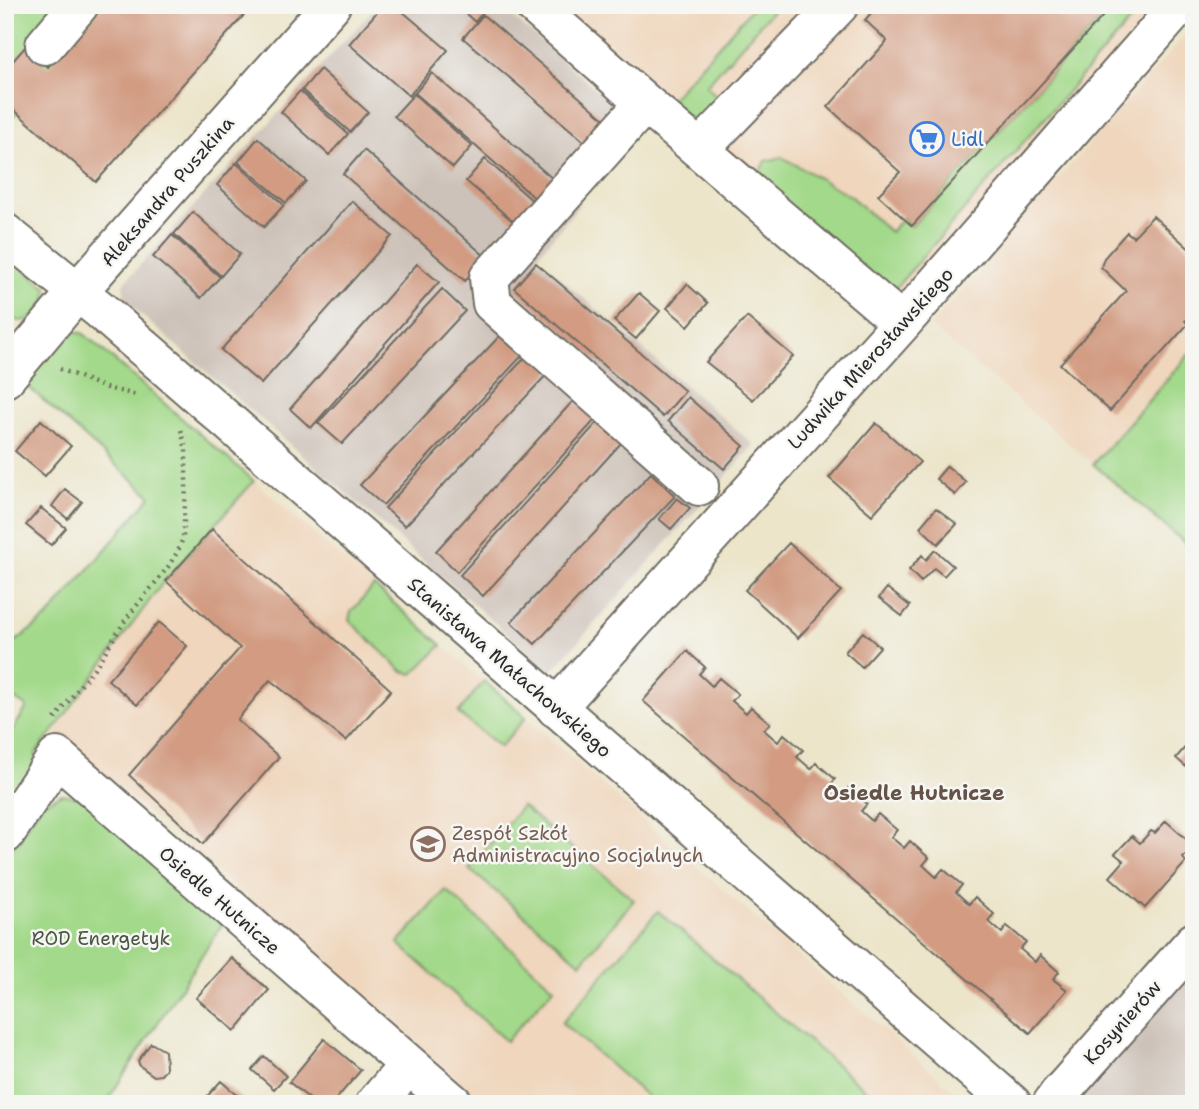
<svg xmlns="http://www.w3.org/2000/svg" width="1199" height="1109" viewBox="0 0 1199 1109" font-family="'Shantell Sans',sans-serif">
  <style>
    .built { fill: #efd6bc }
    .industrial { fill: #cdc2b9 }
    .green { fill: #a3d98a; stroke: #67825a; stroke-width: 2 }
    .building { fill: #d29b82 }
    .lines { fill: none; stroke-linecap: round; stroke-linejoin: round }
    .minor-casing { stroke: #6f6c63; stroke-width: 42 }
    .path { stroke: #6f6c63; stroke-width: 4.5; stroke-dasharray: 2 5; stroke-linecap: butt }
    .minor { stroke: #fff; stroke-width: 38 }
    .labels { text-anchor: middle; stroke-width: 5; stroke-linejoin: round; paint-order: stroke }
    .shop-label { font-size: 19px; fill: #366cbe; stroke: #f6f6f2; text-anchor: start }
    .street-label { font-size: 19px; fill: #2b2b2b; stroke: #f6f6f2 }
    .education-label { font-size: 19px; fill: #785e54; stroke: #f6f6f2; text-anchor: start }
    .park-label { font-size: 19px; fill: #495643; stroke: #f6f6f2 }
    .neighbourhood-label { font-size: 21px; font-weight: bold; fill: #655249; stroke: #f6f6f2 }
  </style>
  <rect width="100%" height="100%" fill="#f6f6f2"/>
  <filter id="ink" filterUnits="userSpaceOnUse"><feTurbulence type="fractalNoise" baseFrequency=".0143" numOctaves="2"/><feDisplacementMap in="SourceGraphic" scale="14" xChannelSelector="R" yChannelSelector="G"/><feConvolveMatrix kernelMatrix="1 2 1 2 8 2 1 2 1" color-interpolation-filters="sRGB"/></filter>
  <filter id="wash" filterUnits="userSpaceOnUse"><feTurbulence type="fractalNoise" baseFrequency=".00686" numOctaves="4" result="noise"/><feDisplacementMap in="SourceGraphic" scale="28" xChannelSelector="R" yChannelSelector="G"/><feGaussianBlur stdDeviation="1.57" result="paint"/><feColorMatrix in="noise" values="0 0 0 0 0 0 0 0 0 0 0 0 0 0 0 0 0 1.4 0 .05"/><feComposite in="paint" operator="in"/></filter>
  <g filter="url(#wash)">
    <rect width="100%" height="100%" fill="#ece5ca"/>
    <path class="built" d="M554 5H1159L910 290 898 293 892 292Z
      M1193 26 1194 349 1093 464 930 326Z
      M254 481 969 1104H485L55 732 162 584Z"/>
    <path class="industrial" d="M377 5H499L614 105 610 120 577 208 536 257 754 445 551 672 125 301 123 284Z
      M1194 942V1104H1052Z"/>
    <path class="green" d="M5 5H108L5 126Z
      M755 5H777L706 86 726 105 708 120 691 119 668 102Z
      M1114 5H1144L892 292 763 183 759 172 766 161 782 157 850 196 890 232 903 218 912 226Z
      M16 262 47 288C49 301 36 321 21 321 16 321 10 317 5 315V272Z
      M76 331 84 334 254 481 162 584 52 733 36 753V764L5 811V743L27 707 5 692V649L48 617 151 496 25 384 68 332Z
      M1194 349V551L1093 464Z
      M374 586 442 645 413 674 402 671 349 620 351 612Z
      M484 681 526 717 500 747 458 713Z
      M62 794 87 799 223 923 105 1104H5V859L42 803Z
      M522 806 634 900 581 963 469 869Z
      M446 890 554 988 506 1041 398 943Z
      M658 911 882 1104H656L562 1023Z"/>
    <g id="blocks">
      <path class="building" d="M103 5H253L96 182 5 102V70L26 46 48 67Z
        M383 5H395L448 50 409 96 349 44Z
        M456 5H489L475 22Z
        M878 5H1113L912 226 878 195 900 172 828 107 887 41 865 20Z
        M483 15 606 120 586 143 463 38Z
        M320 69 368 112 350 132 302 90Z
        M432 73 554 180 537 200 415 93Z
        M300 91 348 134 329 155 281 112Z
        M414 94 472 146 453 168 394 116Z
        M258 138 306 181 286 203 238 162Z
        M364 150 486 257 465 281 343 174Z
        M485 159 533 201 515 223 466 181Z
        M236 163 284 205 264 227 217 185Z
        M352 201 392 236 261 384 221 350Z
        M193 212 240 254 221 276 174 234Z
        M1153 216 1194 253V311L1185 321 1188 324 1110 411 1060 364 1126 291 1101 267 1104 258 1127 232 1133 237Z
        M172 235 220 277 201 298 153 257Z
        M536 263 685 391 663 417 514 288Z
        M417 264 439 282 311 428 290 409Z
        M687 284 708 303 688 326 667 308Z
        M442 289 465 311 342 444 318 423Z
        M639 293 660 311 636 339 614 321Z
        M747 317 793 356 753 400 706 362Z
        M509 326 531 346 383 505 360 485Z
        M531 351 551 370 405 526 385 508Z
        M688 397 744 446 724 469 668 421Z
        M573 401 595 420 457 572 436 551Z
        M41 420 71 446 45 476 15 451Z
        M597 423 621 443 483 596 460 575Z
        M876 423 920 462 872 515 829 478Z
        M947 466 966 482 955 495 936 479Z
        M651 473 675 496 535 644 511 622Z
        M65 489 82 502 68 519 52 506Z
        M677 498 690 508 671 529 659 519Z
        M41 508 66 528 51 545 26 525Z
        M936 508 957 524 938 544 920 527Z
        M212 529 391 690 346 741 270 680 237 720 279 757 203 844 129 775 240 648 166 581Z
        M789 543 841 591 798 638 745 590Z
        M935 550 953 566 944 576 934 568 921 582 909 570 922 555 926 560Z
        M887 588 910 606 902 616 879 598Z
        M159 622 187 646 137 705 108 680Z
        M863 632 880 647 862 667 845 652Z
        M687 651 705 667 699 674 712 686 719 678 738 694 732 701 746 713 751 707 770 723 764 730 778 742 784 734 803 750 797 757 811 769 816 763 835 779 830 786 841 796 848 788 867 804 861 811 872 821 878 814 897 830 891 837 904 848 910 841 929 858 923 865 936 877 943 869 962 885 956 892 969 904 975 897 994 914 988 921 1002 933 1007 926 1026 942 1020 949 1035 962 1040 955 1059 972 1053 979 1067 990 1030 1033 643 701Z
        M1194 737V774L1176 758Z
        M1166 821 1194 846 1183 858 1186 862 1145 908 1110 877 1124 861 1115 854 1132 836 1140 843 1151 831 1155 833Z
        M232 958 269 990 235 1031 196 998Z
        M324 1039 361 1070 332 1104H316L289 1082Z
        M151 1043 165 1051 166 1068 161 1075 154 1076 140 1066 138 1061Z
        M264 1056 286 1076 274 1089 252 1070Z
        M221 1081 247 1104H206L203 1101Z"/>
    </g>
  </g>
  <g filter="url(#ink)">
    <use href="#blocks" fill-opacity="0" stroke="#6f6c63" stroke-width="2"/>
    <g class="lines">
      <g class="minor-casing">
        <path id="minor" d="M534 5 645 103 902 323
          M45 45 79 5
          M645 103 489 278 492 303 699 486
          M700 149 839 5
          M5 233 99 309 1012 1104
          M5 378 78 291 331 5
          M556 708 902 323 1180 5
          M5 834 57 757 454 1104
          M375 1104 409 1065
          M1052 1104 1059 1094 1194 942"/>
      </g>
      <path class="path" d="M60 369 106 388 137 395
        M55 719 98 663 126 619 168 567 178 551 183 538 186 487V449L181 430"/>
      <use href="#minor" class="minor"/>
    </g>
  </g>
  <defs>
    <g id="supermarket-ring" transform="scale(1.75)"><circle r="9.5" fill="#f6f6f2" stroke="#3f7fe0" stroke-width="1.5"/><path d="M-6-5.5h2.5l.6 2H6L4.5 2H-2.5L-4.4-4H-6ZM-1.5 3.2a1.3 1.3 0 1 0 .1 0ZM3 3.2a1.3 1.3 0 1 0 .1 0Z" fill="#3f7fe0"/></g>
    <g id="school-ring" transform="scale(1.75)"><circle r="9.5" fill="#f6f6f2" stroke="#8d6e63" stroke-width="1.5"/><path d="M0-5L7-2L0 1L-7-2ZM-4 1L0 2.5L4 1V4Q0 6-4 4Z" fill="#8d6e63"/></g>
  </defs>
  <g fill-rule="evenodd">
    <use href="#supermarket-ring" x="927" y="139"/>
    <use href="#school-ring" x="428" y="844"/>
  </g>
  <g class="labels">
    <g class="shop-label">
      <text x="951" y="146">Lidl</text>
    </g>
    <g class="street-label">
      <text transform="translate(167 191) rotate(-49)" y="7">Aleksandra Puszkina</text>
      <text transform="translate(870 358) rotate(-48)" y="7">Ludwika Mierosławskiego</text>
      <text transform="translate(510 667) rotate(41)" y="7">Stanisława Małachowskiego</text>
      <text transform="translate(220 900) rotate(41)" y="7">Osiedle Hutnicze</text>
      <text transform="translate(1122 1022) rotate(-48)" y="7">Kosynierów</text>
    </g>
    <g class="education-label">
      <text x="452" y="840">Zespół Szkół<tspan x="452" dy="22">Administracyjno Socjalnych</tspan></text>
    </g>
    <g class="park-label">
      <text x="101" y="945">ROD Energetyk</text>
    </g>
    <g class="neighbourhood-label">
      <text x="914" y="800">Osiedle Hutnicze</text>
    </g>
  </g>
  <rect width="1199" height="1109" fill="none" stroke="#f6f6f2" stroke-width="28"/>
</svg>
